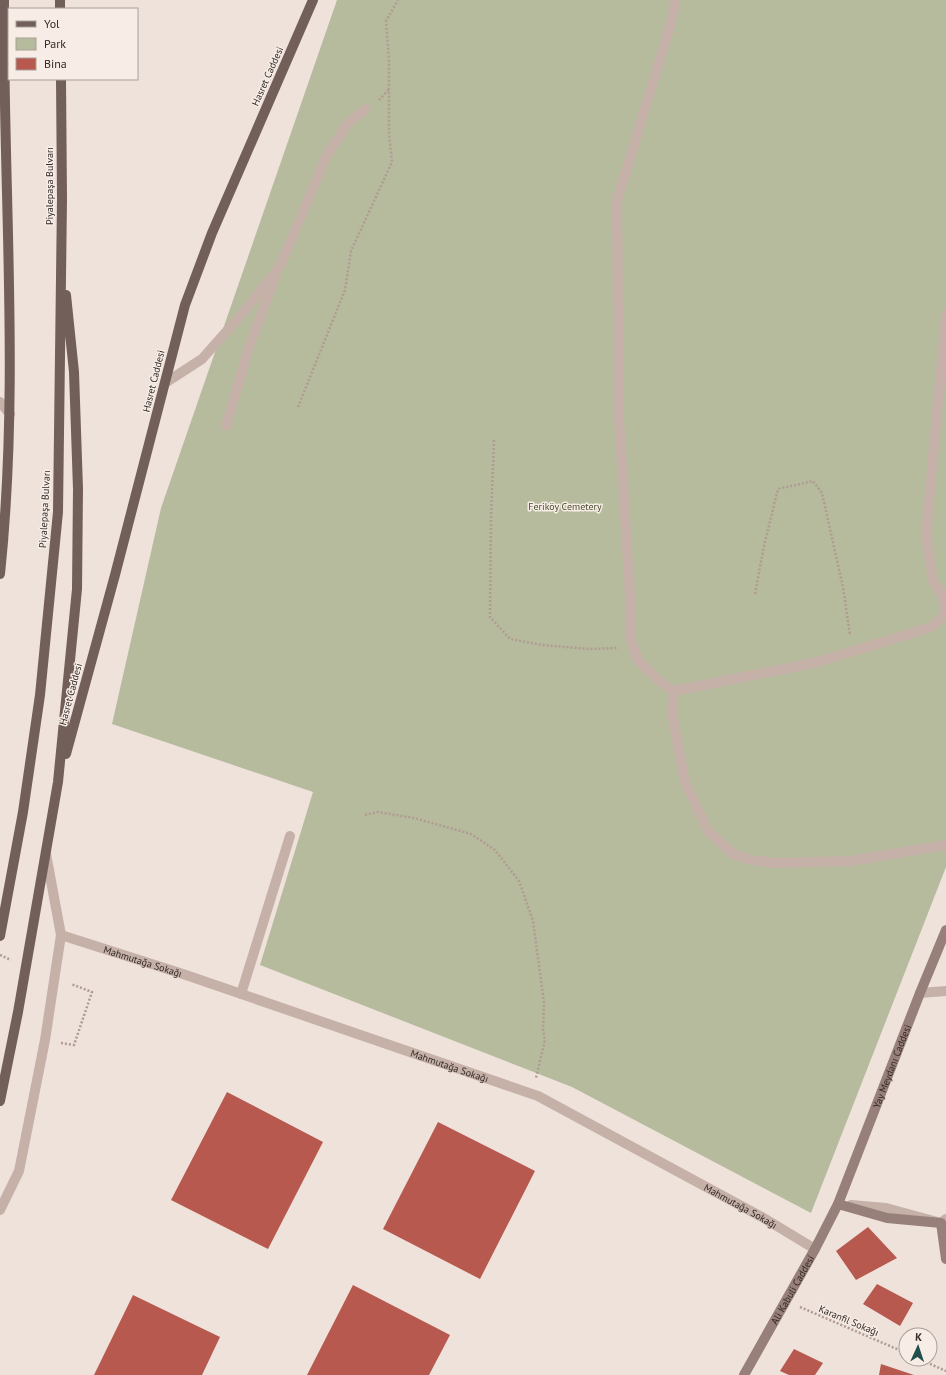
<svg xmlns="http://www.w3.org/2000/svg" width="946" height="1375" viewBox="0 0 946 1375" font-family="'PT Sans',sans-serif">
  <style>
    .green { fill: #b6bb9d }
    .building { fill: #b8594f }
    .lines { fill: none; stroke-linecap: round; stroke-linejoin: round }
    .path { stroke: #b09b93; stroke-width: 2.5; stroke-dasharray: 2 2; stroke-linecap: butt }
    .lane { stroke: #c5b1a8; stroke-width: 10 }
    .street { stroke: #c5b1a8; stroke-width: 10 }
    .secondary { stroke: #98807a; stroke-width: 10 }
    .primary { stroke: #735f5a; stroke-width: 10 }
    .labels { text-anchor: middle; stroke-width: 3; stroke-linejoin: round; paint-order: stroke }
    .street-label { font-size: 10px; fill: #332927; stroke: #f7ede6 }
    .park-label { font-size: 10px; fill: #474e2e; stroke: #f7ede6 }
  </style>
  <rect width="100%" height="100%" fill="#eee2db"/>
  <path class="green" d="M337 0H946V867L811 1213 572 1087 260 965 313 792 112 724 161 508Z"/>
  <path class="building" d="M227 1092 323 1142 268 1249 171 1200Z
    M438 1122 535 1171 480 1279 383 1229Z
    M868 1227 897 1258 856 1280 836 1251Z
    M877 1284 913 1303 900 1326 863 1304Z
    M353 1285 450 1335 429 1375H307Z
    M133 1295 220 1337 202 1375H94Z
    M794 1349 823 1363 815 1375H789L780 1371Z
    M881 1364 914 1375H879Z"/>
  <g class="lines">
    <path class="path" d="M379 100 389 89
      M298 407 345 290 351 251 392 162 389 133V61L386 21 398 0
      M494 440 491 517 490 617 510 639 542 645 589 649 617 648
      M755 594 764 546 778 489 813 481 822 493 843 587 850 635
      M365 815 378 812 414 818 471 834 495 850 519 881 533 921 544 1003 543 1030 545 1040 536 1078
      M0 955 11 960
      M61 1043 74 1045 92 992 71 984
      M800 1307 906 1353
      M919 1359 946 1371"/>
    <path class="lane" d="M946 314 926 535 933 581 941 593 946 613
      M946 614 931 627 818 662 674 691 672 714 685 782 708 831 733 854 750 860 777 863 851 861 946 845
      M674 691 657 679 638 660 631 640 630 594 619 419 617 201 670 26 676 0
      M0 1210 19 1171 45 1040 61 935 46 854"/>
    <g class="street">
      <path d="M165 383 202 359 242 314 280 266 327 155 347 124 365 109"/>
      <path d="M0 402 10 414"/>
      <path d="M226 426 250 344 276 275"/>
      <path id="s1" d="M61 935 183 974 538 1096 762 1217 815 1249"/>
      <path d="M920 993 946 991"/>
      <path d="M241 994 290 836"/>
      <path d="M851 1205 886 1208 941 1223 946 1219"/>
    </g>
    <g class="secondary">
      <path d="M838 1204 887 1218 941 1223 946 1259"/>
      <path id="s2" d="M744 1375 815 1249 838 1204 920 993 946 930"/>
    </g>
    <path class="primary" d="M60 0V9
      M0 574C20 383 3 191 4 0
      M66 754 115 575 185 305 212 233 313 0
      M0 936 23 812 40 695 58 512 62 199 61 79
      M0 1101 18 1012 58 782 77 589 78 489 74 372 66 295"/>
  </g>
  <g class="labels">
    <g class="street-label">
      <text transform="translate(267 76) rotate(-66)" y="4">Hasret Caddesi</text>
      <text transform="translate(49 186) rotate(-90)" y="4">Piyalepaşa Bulvarı</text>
      <text transform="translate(153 381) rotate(-76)" y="4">Hasret Caddesi</text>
      <text transform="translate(44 509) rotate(-87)" y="4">Piyalepaşa Bulvarı</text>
      <text transform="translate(70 694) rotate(-75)" y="4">Hasret Caddesi</text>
      <text dy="4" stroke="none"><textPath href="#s1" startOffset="86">Mahmutağa Sokağı</textPath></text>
      <text dy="4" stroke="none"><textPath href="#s1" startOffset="410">Mahmutağa Sokağı</textPath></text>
      <text dy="4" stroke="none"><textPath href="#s2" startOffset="343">Yay Meydanı Caddesi</textPath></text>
      <text dy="4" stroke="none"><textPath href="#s1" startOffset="734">Mahmutağa Sokağı</textPath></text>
      <text dy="4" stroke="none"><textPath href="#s2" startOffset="98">Ali Kabuli Caddesi</textPath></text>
      <text transform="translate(849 1320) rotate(23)" y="4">Karanfil Sokağı</text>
    </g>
    <g class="park-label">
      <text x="565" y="510">Feriköy Cemetery</text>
    </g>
  </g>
  <rect x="8" y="8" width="130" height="72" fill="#f7ede6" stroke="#a99f9a"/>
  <rect x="16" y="21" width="20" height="6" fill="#735f5a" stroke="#a99f9a"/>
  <text x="44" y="28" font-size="12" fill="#332927">Yol</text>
  <rect x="16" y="38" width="20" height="12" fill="#b6bb9d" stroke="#a99f9a"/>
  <text x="44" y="48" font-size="12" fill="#332927">Park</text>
  <rect x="16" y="58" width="20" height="12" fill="#b8594f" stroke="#a99f9a"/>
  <text x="44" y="68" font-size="12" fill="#332927">Bina</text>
  <g transform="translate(918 1347) rotate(3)"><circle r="19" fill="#f7ede6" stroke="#a99f9a"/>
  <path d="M0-3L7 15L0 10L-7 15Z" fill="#224f4b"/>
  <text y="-6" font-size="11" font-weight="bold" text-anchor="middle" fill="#332927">K</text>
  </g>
</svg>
